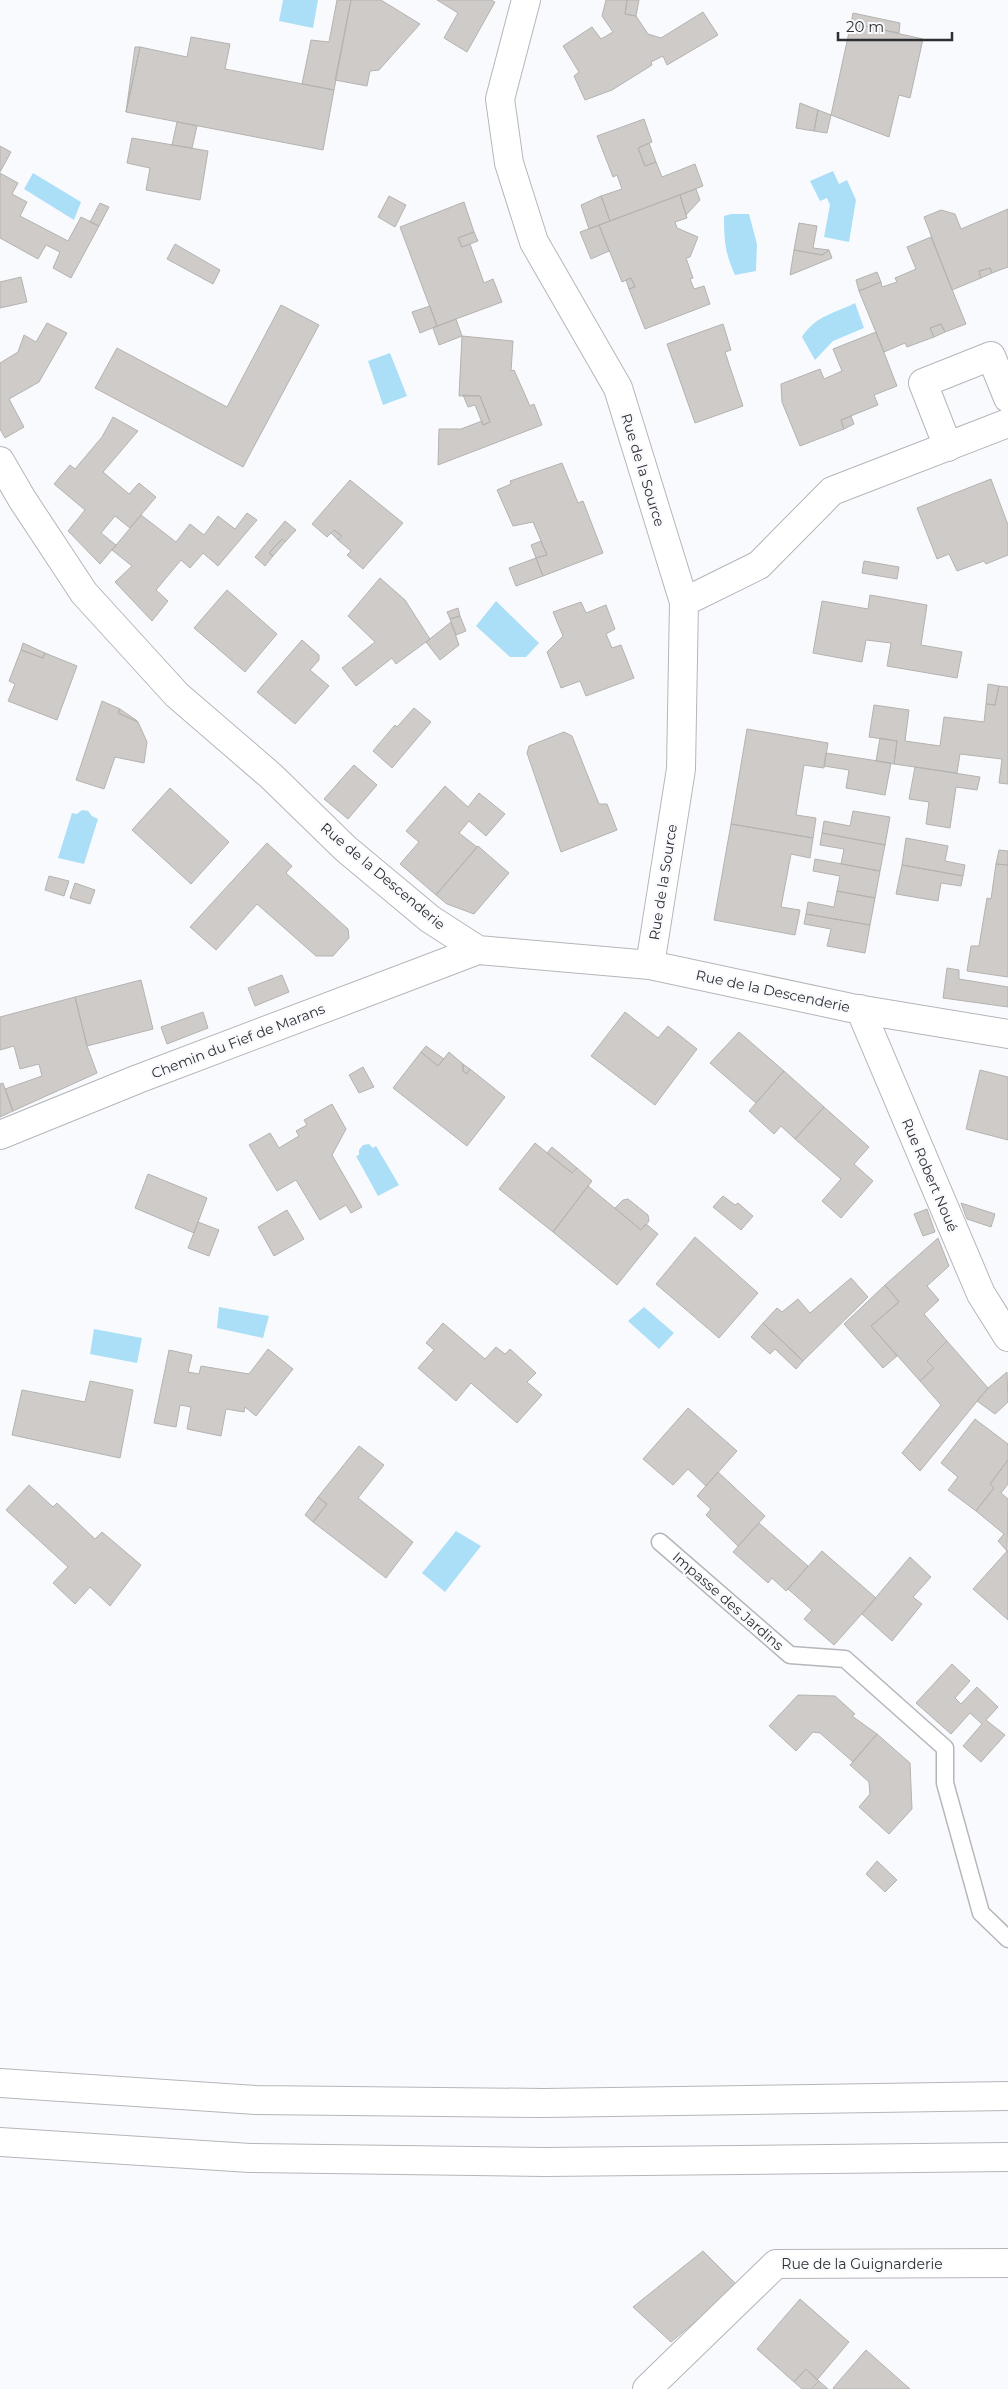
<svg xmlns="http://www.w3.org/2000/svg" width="1008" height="2389" viewBox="0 0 1008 2389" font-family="Montserrat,sans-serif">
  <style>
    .water { fill: #abdff7 }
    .building { fill: #cecbc8; stroke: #b5b3b0 }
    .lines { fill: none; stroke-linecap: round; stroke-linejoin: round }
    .lane-casing { stroke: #b5b6b9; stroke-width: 19 }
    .street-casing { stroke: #b5b6b9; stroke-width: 30 }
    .highway-casing { stroke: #b5b6b9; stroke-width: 30 }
    .lane { stroke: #fff; stroke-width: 16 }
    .street { stroke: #fff; stroke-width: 28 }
    .highway { stroke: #fff; stroke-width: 28 }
    .labels { text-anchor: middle; stroke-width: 4.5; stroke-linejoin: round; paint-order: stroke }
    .street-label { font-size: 14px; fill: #2e2f30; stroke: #f9fafe }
  </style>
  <rect width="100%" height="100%" fill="#f9fafe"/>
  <path class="water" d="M283 0H318L313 28 279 21Z
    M833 171 839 184 847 180 856 200 849 242 824 237 830 205 827 198 820 201 810 181Z
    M33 173 81 202 74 220 24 189Z
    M731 214H749L757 244 756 271 735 275C725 253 724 240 724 216Z
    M855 303 864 328 833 341 815 360 802 337C816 315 834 314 855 303Z
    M390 353 407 396 383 405 368 361Z
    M496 601 539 643 526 657H510L476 626Z
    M82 810 88 811 92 816 98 819 84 864 58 858 72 813 77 814Z
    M369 1144 373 1148 376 1146 399 1185 378 1196 356 1156 359 1155V1150L363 1145Z
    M219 1307 269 1316 263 1338 217 1328Z
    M644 1307 674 1333 659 1349 628 1321Z
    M94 1329 142 1338 137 1363 90 1354Z
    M456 1531 481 1546 445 1592 422 1573Z"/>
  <path class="building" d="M337 0H351L334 90 302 84 311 40 329 42Z
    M351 0H381L420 24 379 70 370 71 367 86 335 80Z
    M437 0H491L495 2 467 52 444 38 458 13Z
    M606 0H627L625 14 636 16 648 34 661 38 703 12 718 35 667 65 663 56 651 62 652 65 612 90 585 100 574 76 579 72 563 46 592 27 601 39 613 32 602 16Z
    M627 0H639L636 16 625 14Z
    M853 13 900 23 899 33 851 23Z
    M851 23 923 39 910 98 899 95 889 137 831 115Z
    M191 37 230 44 225 69 334 90 323 150 126 112 140 47 187 57Z
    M135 47H140L126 112Z
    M800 103 818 110 814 131 796 128Z
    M818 110 831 115 827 133 814 131Z
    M644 119 652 142 638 148 645 166 656 162 662 177 695 164 703 186 610 221 601 196 622 189 617 175 613 177 597 136Z
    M177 122 197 126 192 148 172 145Z
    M132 138 208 151 200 200 146 190 150 168 127 163Z
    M649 143 656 162 645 166 638 148Z
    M0 146 11 152 0 172Z
    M0 173 18 183 12 194 27 202 20 216 68 241 81 217 99 226 71 278 53 268 60 252 46 245 38 259 0 238Z
    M696 189 700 200 686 215 680 195Z
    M680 195 687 218 675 222 677 228 698 237 690 257 686 258 693 278 690 279 694 289 704 286 710 304 645 329 629 289 635 287 631 278 622 282 599 225Z
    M389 196 406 205 395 227 378 217Z
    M601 196 610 221 589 229 581 205Z
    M464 202 474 232 458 238 462 247 470 244 484 283 493 279 502 302 437 326 400 227Z
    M100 203 109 207 99 226 90 222Z
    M1008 209V267L992 273 990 268 979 271 981 278 952 290 924 217 941 210 955 214 961 229Z
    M799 223 817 226 813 248 829 250 822 255 794 250Z
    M599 225 609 251 591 259 580 232Z
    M474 232 478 241 462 247 458 238Z
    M931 237 966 324 945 332 941 324 930 328 934 337 907 347 905 343 884 352 859 291 881 282 882 287 897 282 895 278 916 269 907 247Z
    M175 244 220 270 213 284 167 259Z
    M794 250 822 255 829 250 832 258 790 275Z
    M990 268 992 273 981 278 979 271Z
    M877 272 881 282 859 291 856 280Z
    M21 277 27 302 0 308V282Z
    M631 278 635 287 629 289 626 280Z
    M281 305 319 325 243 467 95 388 117 348 227 407Z
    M430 306 437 326 420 333 412 312Z
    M456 319 462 336 439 345 433 328Z
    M47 323 67 333 39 382 9 399 24 427 5 438 0 429V363L18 352 24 335 36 342Z
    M723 324 731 350 725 352 743 406 695 423 667 344Z
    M941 324 945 332 934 337 930 328Z
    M876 332 897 386 874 395 878 405 841 420 844 429 800 446 782 402 781 384 820 369 824 379 842 371 833 349Z
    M462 336 513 341 511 371 514 370 530 406 534 404 542 425 438 465 439 429H461L482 421 483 425 490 422 480 396H459Z
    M463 395 480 396 490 422 483 425 475 405 468 407Z
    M851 416 854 424 844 429 841 420Z
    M113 417 138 431 103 472 129 494 139 483 156 497 130 528 115 516 101 533 116 545 100 564 68 531 85 510 54 484 70 465 75 469 102 437Z
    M562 463 578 503 583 501 603 553 543 576 536 558 547 555 533 522 513 526 497 490 511 484 510 481Z
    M991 479 1008 525V555L986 564 984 561 957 571 949 554 937 559 917 508Z
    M350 480 403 523 363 569 347 555 351 551 338 540 342 536 334 530 327 537 312 524Z
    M247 513 257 520 218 566 203 553 190 568 181 560 156 590 168 601 152 621 115 582 132 566 112 550 141 515 176 542 190 524 204 535 218 516 235 529Z
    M285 521 296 530 285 542 282 539 269 553 273 556 265 566 255 557Z
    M334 530 342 536 338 540 331 533Z
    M282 539 285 542 273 556 269 553Z
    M541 541 547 555 536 558 531 545Z
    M536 558 543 576 516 586 509 568Z
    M864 561 899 567 897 579 862 573Z
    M380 578 405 600 430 639 396 664 392 658 356 686 342 668 375 642 348 616Z
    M227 590 277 634 245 672 194 628Z
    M870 595 927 605 921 645 962 652 957 678 887 666 891 643 866 640 862 662 813 653 822 601 868 609Z
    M581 602 586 613 606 605 615 629 606 634 612 648 621 645 634 678 586 696 580 681 561 688 547 652 563 636 553 612Z
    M458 608 460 616 450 619 447 612Z
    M460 616 466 631 456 635 450 619Z
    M451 622 459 645 440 660 426 642Z
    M302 640 319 655V660L310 670 329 686 295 724 257 692Z
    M23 643 45 653 43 658 21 650Z
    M21 650 43 658 45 653 77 666 57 720 8 701 15 684 9 681Z
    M988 684 999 686 995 705 986 704Z
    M999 686 1008 687V784L999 783 1002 759 960 754 957 773 894 764 897 741 869 737 874 705 909 710 905 741 940 746 944 717 984 722 986 704 995 705Z
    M102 701 120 709 118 713 138 722 147 742 144 763 115 757 104 789 76 780Z
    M414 708 431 722 392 768 373 751 395 725 397 727Z
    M120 709 136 720 138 722 118 713Z
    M747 729 828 743 824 768 804 765 796 815 816 818 813 838 731 824Z
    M564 732 572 736 599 804H607L617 830 561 852 527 753 529 746Z
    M880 738 897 741 894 764 876 761Z
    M826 753 891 763 885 795 846 788 849 770 824 766Z
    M354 765 377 785 348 819 324 799Z
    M915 767 980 777 977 790 956 787 950 828 926 824 929 802 909 799Z
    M445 786 468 807 479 793 505 814 486 836 469 821 459 833 477 847 436 895 400 864 419 842 406 831Z
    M170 788 229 842 191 884 132 830Z
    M853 811 890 817 885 845 822 833 824 821 850 826Z
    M731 824 813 838 810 858 791 854 781 907 800 910 795 935 714 920Z
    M822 833 885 845 880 871 841 864 844 849 820 845Z
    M906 838 948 846 945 861 965 865 963 876 902 865Z
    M267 843 292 866 286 873 348 929 349 938 333 956H316L257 904 216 950 190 927Z
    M478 846 509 873 474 914 447 904 436 895Z
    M999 850 1008 851V865L996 864Z
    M815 859 880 871 875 898 837 891 840 876 813 871Z
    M996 864 1008 865V977L967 971 971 946H979L987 898 991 899Z
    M902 865 963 876 961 886 941 883 938 901 896 894Z
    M49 876 69 881 64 896 45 890Z
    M75 883 95 890 90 904 70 898Z
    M837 891 875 898 870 925 806 914 808 902 834 907Z
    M806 914 870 925 865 953 827 946 831 929 804 924Z
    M947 968 959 970V979L1008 987V1007L943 998Z
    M282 975 289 992 255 1006 248 988Z
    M141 980 153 1029 87 1046 75 997Z
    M75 997 87 1046 97 1073 13 1111 5 1089 42 1076 39 1064 20 1069 14 1046 0 1050V1017Z
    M203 1012 208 1028 167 1044 161 1027Z
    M625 1012 658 1038 668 1026 697 1049 655 1105 591 1056Z
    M739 1032 784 1071 756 1103 710 1063Z
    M426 1046 444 1059 438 1066 421 1052Z
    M421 1052 438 1066 449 1052 463 1064V1071L467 1074 470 1069 505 1097 467 1146 393 1088Z
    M463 1064 470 1069 467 1074 463 1071Z
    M363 1067 374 1087 359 1093 349 1075Z
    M980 1070 1008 1077V1140L966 1129Z
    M784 1071 824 1107 795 1139 781 1126 774 1134 749 1111Z
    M3 1083 13 1111 0 1117V1084Z
    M332 1104 346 1129 332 1155 362 1207 351 1213 346 1205 320 1220 296 1180 277 1191 249 1145 270 1133 279 1148 299 1136 296 1131 307 1125 304 1120Z
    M824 1107 869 1147 854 1164 873 1181 841 1218 822 1201 841 1179 795 1139Z
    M535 1143 572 1173 577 1168 592 1181 553 1232 499 1189Z
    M552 1147 577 1168 572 1173 547 1153Z
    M148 1174 207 1198 194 1233 135 1208Z
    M588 1186 641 1230 646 1224 658 1234 617 1285 553 1232Z
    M723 1196 735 1205 738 1203 753 1216 741 1230 713 1207Z
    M628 1199 648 1215 649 1221 641 1230 615 1208 623 1200Z
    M961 1203 995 1214 991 1227 967 1219Z
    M927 1209 935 1232 923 1236 914 1214Z
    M287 1210 304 1239 274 1256 258 1227Z
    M198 1222 219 1230 209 1256 188 1248Z
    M695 1237 758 1293 719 1338 656 1284Z
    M938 1238 949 1266 927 1286 939 1300 924 1314 947 1341 927 1361 934 1368 920 1381 871 1326 899 1302 885 1285Z
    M851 1278 868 1297 803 1361 763 1323 777 1308 782 1312 798 1299 810 1313Z
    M885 1285 899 1302 871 1326 897 1356 883 1368 844 1324Z
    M443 1323 485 1359 496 1347 505 1354 510 1349 536 1373 527 1382 542 1395 517 1423 471 1383 456 1401 418 1368 434 1350 426 1343Z
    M763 1323 803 1361 796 1369 775 1349 770 1354 751 1337Z
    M947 1341 988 1388 920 1471 902 1453 941 1405 920 1381 934 1368 927 1361Z
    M268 1349 293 1369 256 1416 245 1407 244 1412 226 1409 221 1436 187 1429 191 1407 180 1405 176 1427 154 1423 169 1350 192 1355 188 1372 199 1374 201 1366 249 1374Z
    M1007 1372 1008 1402 995 1414 977 1401 988 1388Z
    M90 1381 133 1390 120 1458 12 1435 22 1390 85 1402Z
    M688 1408 737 1451 706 1486 688 1469 673 1485 643 1459Z
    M975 1419 1008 1444V1460L990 1484 994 1488 976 1511 948 1490 958 1477 941 1463Z
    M359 1446 384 1465 358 1498 413 1542 386 1578 313 1522 327 1504 318 1497Z
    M1008 1460V1484L1001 1493 1008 1499 1007 1551 998 1541 1004 1534 976 1511 994 1488 990 1484Z
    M718 1472 765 1516 738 1546 706 1515 711 1509 697 1496Z
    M29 1485 53 1507 57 1503 95 1539 102 1532 141 1565 110 1606 90 1587 75 1604 53 1583 68 1567 6 1510Z
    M318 1497 327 1504 313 1522 305 1515Z
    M759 1523 808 1566 786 1591 772 1578 768 1583 733 1552Z
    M1008 1550V1620L973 1589Z
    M822 1551 876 1598 834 1645 804 1619 812 1610 788 1589Z
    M910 1557 931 1577 913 1597 922 1604 892 1641 862 1614Z
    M952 1664 970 1681 955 1698 961 1704 977 1687 998 1707 986 1720 1005 1735 981 1762 963 1746 982 1724 970 1713 951 1734 916 1703Z
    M798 1695 835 1696 855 1714 852 1716 877 1734 853 1762 820 1733 813 1732 796 1751 769 1726Z
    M877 1734 910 1763 912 1809 889 1834 859 1807 870 1794 869 1782 850 1765Z
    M877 1861 897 1880 885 1892 866 1874Z
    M703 2251 738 2286 671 2342 633 2307Z
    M800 2299 849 2342 817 2380 806 2369 794 2382 757 2349Z
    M866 2350 910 2389H834L833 2388Z
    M806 2369 819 2381 811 2389H802L794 2382Z
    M819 2381 828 2389H811Z"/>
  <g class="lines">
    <g class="lane-casing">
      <path id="lane" d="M660 1542 790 1655 845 1659 945 1748V1783L981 1913 1008 1939"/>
    </g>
    <g class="street-casing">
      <path id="street" d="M526 0 500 99 509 163 534 242 618 388 684 602 681 769 650 965
        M948 447 923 383 991 356 1008 398
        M0 461 22 499 84 593 177 695 271 776 346 849 430 919 478 950 650 965 851 1008 1008 1034
        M684 602 759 565 832 491 1008 423
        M860 1009 981 1294 1008 1337
        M0 1135 138 1079 478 950
        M647 2389 776 2264 1008 2263"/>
    </g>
    <g class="highway-casing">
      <path id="highway" d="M0 2083 256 2100 544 2103 1008 2096
        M0 2142 250 2158 545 2162 1008 2157"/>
    </g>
    <use href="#lane" class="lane"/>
    <use href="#street" class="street"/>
    <use href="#highway" class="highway"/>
  </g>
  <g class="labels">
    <g class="street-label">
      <text transform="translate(643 470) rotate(73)" y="5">Rue de la Source</text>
      <text transform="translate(383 876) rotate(40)" y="5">Rue de la Descenderie</text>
      <text transform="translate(663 882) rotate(-81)" y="5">Rue de la Source</text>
      <text transform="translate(773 991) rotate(12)" y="5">Rue de la Descenderie</text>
      <text transform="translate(238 1041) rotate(-21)" y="5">Chemin du Fief de Marans</text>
      <text transform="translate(930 1175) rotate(67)" y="5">Rue Robert Noué</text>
      <text transform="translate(728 1601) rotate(41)" y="5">Impasse des Jardins</text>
      <text x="862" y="2269">Rue de la Guignarderie</text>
    </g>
  </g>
  <path d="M838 32v8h114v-8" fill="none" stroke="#2e2f30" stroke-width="2.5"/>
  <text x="846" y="32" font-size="15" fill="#2e2f30" stroke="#f9fafe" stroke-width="4" paint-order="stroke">20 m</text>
</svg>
